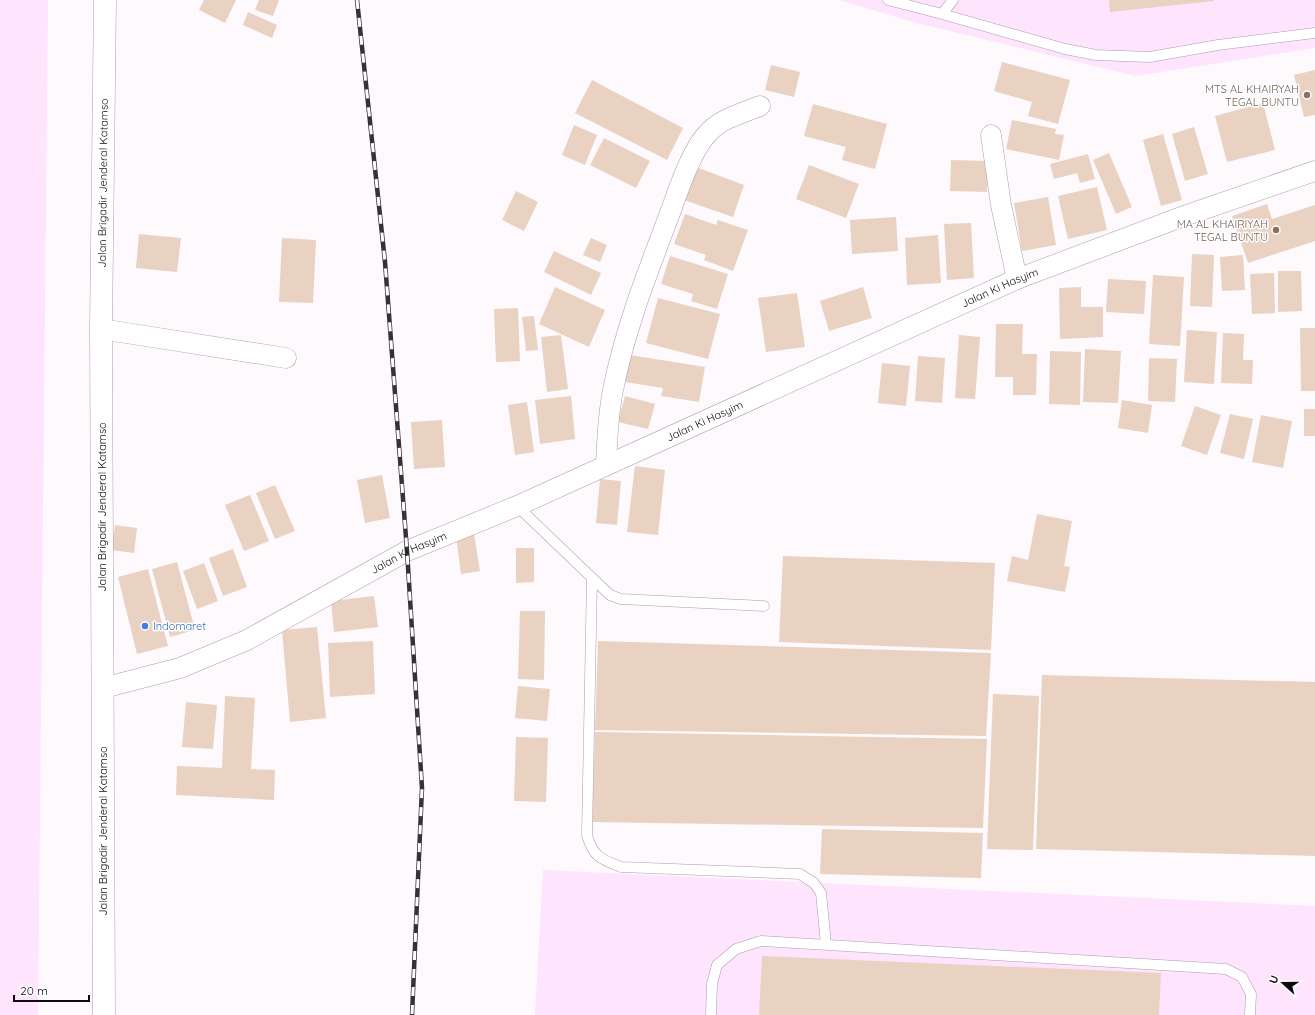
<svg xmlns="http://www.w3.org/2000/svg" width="1315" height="1015" viewBox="0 0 1315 1015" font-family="Quicksand,sans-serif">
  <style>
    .built { fill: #fee4fd }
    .building { fill: #e9d2c2 }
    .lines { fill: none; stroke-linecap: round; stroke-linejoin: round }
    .lane-casing { stroke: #ae9bae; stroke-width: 11 }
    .street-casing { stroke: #ae9bae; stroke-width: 21 }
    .highway-casing { stroke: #ae9bae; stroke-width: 23 }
    .lane { stroke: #fff; stroke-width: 10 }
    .street { stroke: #fff; stroke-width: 20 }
    .highway { stroke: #fff; stroke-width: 22 }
    .rail-casing { stroke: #373037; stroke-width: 4.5 }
    .rail { stroke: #fff; stroke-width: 3; stroke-dasharray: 9; stroke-linecap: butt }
    .education-dot { fill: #8d6e63; stroke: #fff; stroke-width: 1.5 }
    .shop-dot { fill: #3f7fe0; stroke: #fff; stroke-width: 1.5 }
    .labels { text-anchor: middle; stroke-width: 3; stroke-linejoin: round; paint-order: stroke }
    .education-label { font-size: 11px; fill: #785e54; stroke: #fff; text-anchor: end }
    .street-label { font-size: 11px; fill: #100910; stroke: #fff }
    .shop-label { font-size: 11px; fill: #366cbe; stroke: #fff; text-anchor: start }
  </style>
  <rect width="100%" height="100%" fill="#fdf9fd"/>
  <path class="built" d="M0 0H48L38 1015H0Z
    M839 0H1315V48L1136 76 913 22Z
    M543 870 1315 906V1015H535Z"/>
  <path class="building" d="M204 0H236L225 23 199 10Z
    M259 0H279L273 16 255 10Z
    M1109 0H1214V1L1110 12Z
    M248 12 277 25 272 38 243 25Z
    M1002 62 1070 80 1058 124 1028 116 1032 102 994 91Z
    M771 65 800 72 794 97 765 90Z
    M1315 70V115L1304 117 1294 75Z
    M592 80 683 128 667 160 575 113Z
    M1263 103 1275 150 1227 162 1215 116Z
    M813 104 887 124 875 169 842 160 846 147 804 136Z
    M1012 120 1056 129 1055 134 1064 135 1059 160 1006 149Z
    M574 125 597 135 585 165 562 155Z
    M1194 127 1208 174 1185 181 1172 134Z
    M1163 134 1182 200 1161 206 1143 140Z
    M604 138 650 161 636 188 590 165Z
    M1109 153 1132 207 1116 214 1093 160Z
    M1088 154 1095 179 1080 183 1077 173 1054 179 1050 164Z
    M951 160 988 161 987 192 950 191Z
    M809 165 859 184 846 218 796 199Z
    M696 167 744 185 733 217 684 200Z
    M1097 187 1107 230 1068 239 1058 196Z
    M516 191 538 202 524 231 502 220Z
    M1048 197 1056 245 1022 251 1014 203Z
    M1267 204 1272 219 1315 205V241L1248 263 1232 216Z
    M685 214 716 225 718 220 748 230 733 271 704 260 706 255 674 244Z
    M896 217 898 251 852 254 850 220Z
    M971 223 974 278 947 280 944 224Z
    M139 234 181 238 177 272 136 268Z
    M938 235 941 283 907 285 905 238Z
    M282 238 316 240 313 303 279 302Z
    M591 238 607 245 600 262 583 255Z
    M554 251 601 273 591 295 544 272Z
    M1192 254 1214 255 1212 307 1190 306Z
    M1243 255 1245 290 1222 291 1220 257Z
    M670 256 728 274 717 309 691 301 693 294 661 284Z
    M1278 271H1301L1302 311 1278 312Z
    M1274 273 1275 313 1252 314 1250 274Z
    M1153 275 1184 277 1180 346 1149 344Z
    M1108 279 1146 281 1144 314 1106 312Z
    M555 287 605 310 589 347 539 324Z
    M863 287 872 318 829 331 820 301Z
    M1081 287V307H1103V337L1060 339 1059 288Z
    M797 293 805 347 766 352 758 298Z
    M658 298 720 314 708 359 646 343Z
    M518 308 520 361 496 362 494 309Z
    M534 316 538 350 526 351 522 317Z
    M996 324H1023L1022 354H1037L1036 395H1013V377H995Z
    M1300 328H1315V391H1301Z
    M1187 330 1217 332 1214 384 1184 382Z
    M1223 333 1244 334 1243 360H1253L1252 384 1221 383Z
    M561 335 568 389 547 392 541 337Z
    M959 335 980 337 975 399 955 398Z
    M1085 349 1121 351 1118 403 1083 402Z
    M1050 351 1081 352 1080 405 1049 404Z
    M630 355 705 367 699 402 661 396 663 388 625 382Z
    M918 356 945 358 942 403 915 401Z
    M1149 358 1177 359 1175 402 1148 401Z
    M882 363 910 366 906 406 878 403Z
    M571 396 575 439 540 444 535 400Z
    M625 396 655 404 648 429 618 422Z
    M1122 400 1152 405 1148 433 1118 428Z
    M527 402 534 452 515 455 508 405Z
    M1195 406 1221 415 1207 455 1181 446Z
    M1304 409H1315V436H1304Z
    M1230 414 1253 419 1244 459 1220 453Z
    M1261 415 1292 421 1283 468 1252 462Z
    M442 420 445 467 414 469 411 422Z
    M635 466 665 470 658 535 627 532Z
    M382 475 390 518 365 523 357 480Z
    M600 479 621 481 617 525 596 523Z
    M275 485 295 531 275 539 256 493Z
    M250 495 269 541 244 551 225 505Z
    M1037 514 1072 521 1064 566 1070 567 1065 592 1007 581 1012 556 1028 560Z
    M115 525 137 528 134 553 111 550Z
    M474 534 480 571 461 574 456 537Z
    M516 548H534V582L516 583Z
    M233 549 247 587 223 596 209 558Z
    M783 556 995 563 991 650 779 642Z
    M177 562 195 630 170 637 152 569Z
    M204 563 218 601 197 609 183 571Z
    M148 569 168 646 137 654 118 577Z
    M374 596 378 627 334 632 331 601Z
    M520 611H545L544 680 518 679Z
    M317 627 326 718 290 722 282 630Z
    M373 641 375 694 330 697 328 643Z
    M598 641 991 653 986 736 595 730Z
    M1042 675 1315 682V856L1036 849Z
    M518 686 550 689 547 721 515 718Z
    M993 694 1039 696 1033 850 987 849Z
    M225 696 255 698 251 769 275 770 274 800 176 795 177 766 222 768Z
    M186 702 217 705 213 749 182 747Z
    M595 732 987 739 983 828 592 822Z
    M516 737 548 738 546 802 514 801Z
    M822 829 983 833 981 878 820 874Z
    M762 956 1161 973 1159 1015H759Z"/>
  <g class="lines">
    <g class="lane-casing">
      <path id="lane" d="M888 0 942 14 1065 49 1096 55 1150 57 1218 45 1315 33
        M942 14 953 0
        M517 506 610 595 621 599 764 606
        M592 578 587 835C593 857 601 859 621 867L800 874 814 883 821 893 826 944
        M711 1015 712 984 717 965 736 949 761 941 1226 969 1242 977 1251 994 1250 1015"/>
    </g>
    <g class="street-casing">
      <g id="street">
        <path d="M991 135 1001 205 1017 279"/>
        <path d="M101 329 286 358"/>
        <path d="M606 465C607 440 608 415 613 390 625 329 648 271 670 213 678 191 692 148 709 132 722 118 743 113 760 106"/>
        <path id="s1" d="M103 688 180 668 247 640 407 551 517 506 1017 279 1184 216 1315 171"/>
      </g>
    </g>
    <g class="highway-casing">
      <g id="highway">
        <path id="s2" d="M104 1015 101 329 105 0"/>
      </g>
    </g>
    <use href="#lane" class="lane"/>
    <use href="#street" class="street"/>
    <use href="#highway" class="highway"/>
    <g class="rail-casing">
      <path id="rail" d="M357 0 385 262 407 551 422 788 412 1015"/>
    </g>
    <use href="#rail" class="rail"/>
  </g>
  <g class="education-dot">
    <circle cx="1307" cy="95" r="4"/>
    <circle cx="1276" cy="230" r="4"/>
  </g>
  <circle class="shop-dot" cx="145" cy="626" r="4"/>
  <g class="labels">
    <g class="education-label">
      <text x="1299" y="93">MTS AL KHAIRYAH<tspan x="1299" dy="13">TEGAL BUNTU</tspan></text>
      <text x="1268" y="228">MA AL KHAIRIYAH<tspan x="1268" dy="13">TEGAL BUNTU</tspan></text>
    </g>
    <g class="street-label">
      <text dy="4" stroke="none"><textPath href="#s2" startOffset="832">Jalan Brigadir Jenderal Katamso</textPath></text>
      <text dy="4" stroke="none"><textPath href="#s1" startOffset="984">Jalan Ki Hasyim</textPath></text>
      <text dy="4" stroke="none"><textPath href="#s1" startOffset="660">Jalan Ki Hasyim</textPath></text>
      <text transform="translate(102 507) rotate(-90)" y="4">Jalan Brigadir Jenderal Katamso</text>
      <text dy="4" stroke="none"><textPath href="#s1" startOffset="336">Jalan Ki Hasyim</textPath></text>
      <text transform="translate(103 831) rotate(-90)" y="4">Jalan Brigadir Jenderal Katamso</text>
    </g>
    <g class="shop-label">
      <text x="153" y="630">Indomaret</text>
    </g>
  </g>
  <g transform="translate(1283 983) rotate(291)" stroke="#ffffff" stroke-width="3" paint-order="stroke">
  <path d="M0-3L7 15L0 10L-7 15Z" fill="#100910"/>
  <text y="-6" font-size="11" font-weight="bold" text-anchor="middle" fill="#100910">U</text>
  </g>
  <path d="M14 995v6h75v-6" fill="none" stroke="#100910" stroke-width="2"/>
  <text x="20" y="995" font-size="12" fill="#100910" stroke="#ffffff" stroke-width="3" paint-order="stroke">20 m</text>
</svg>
